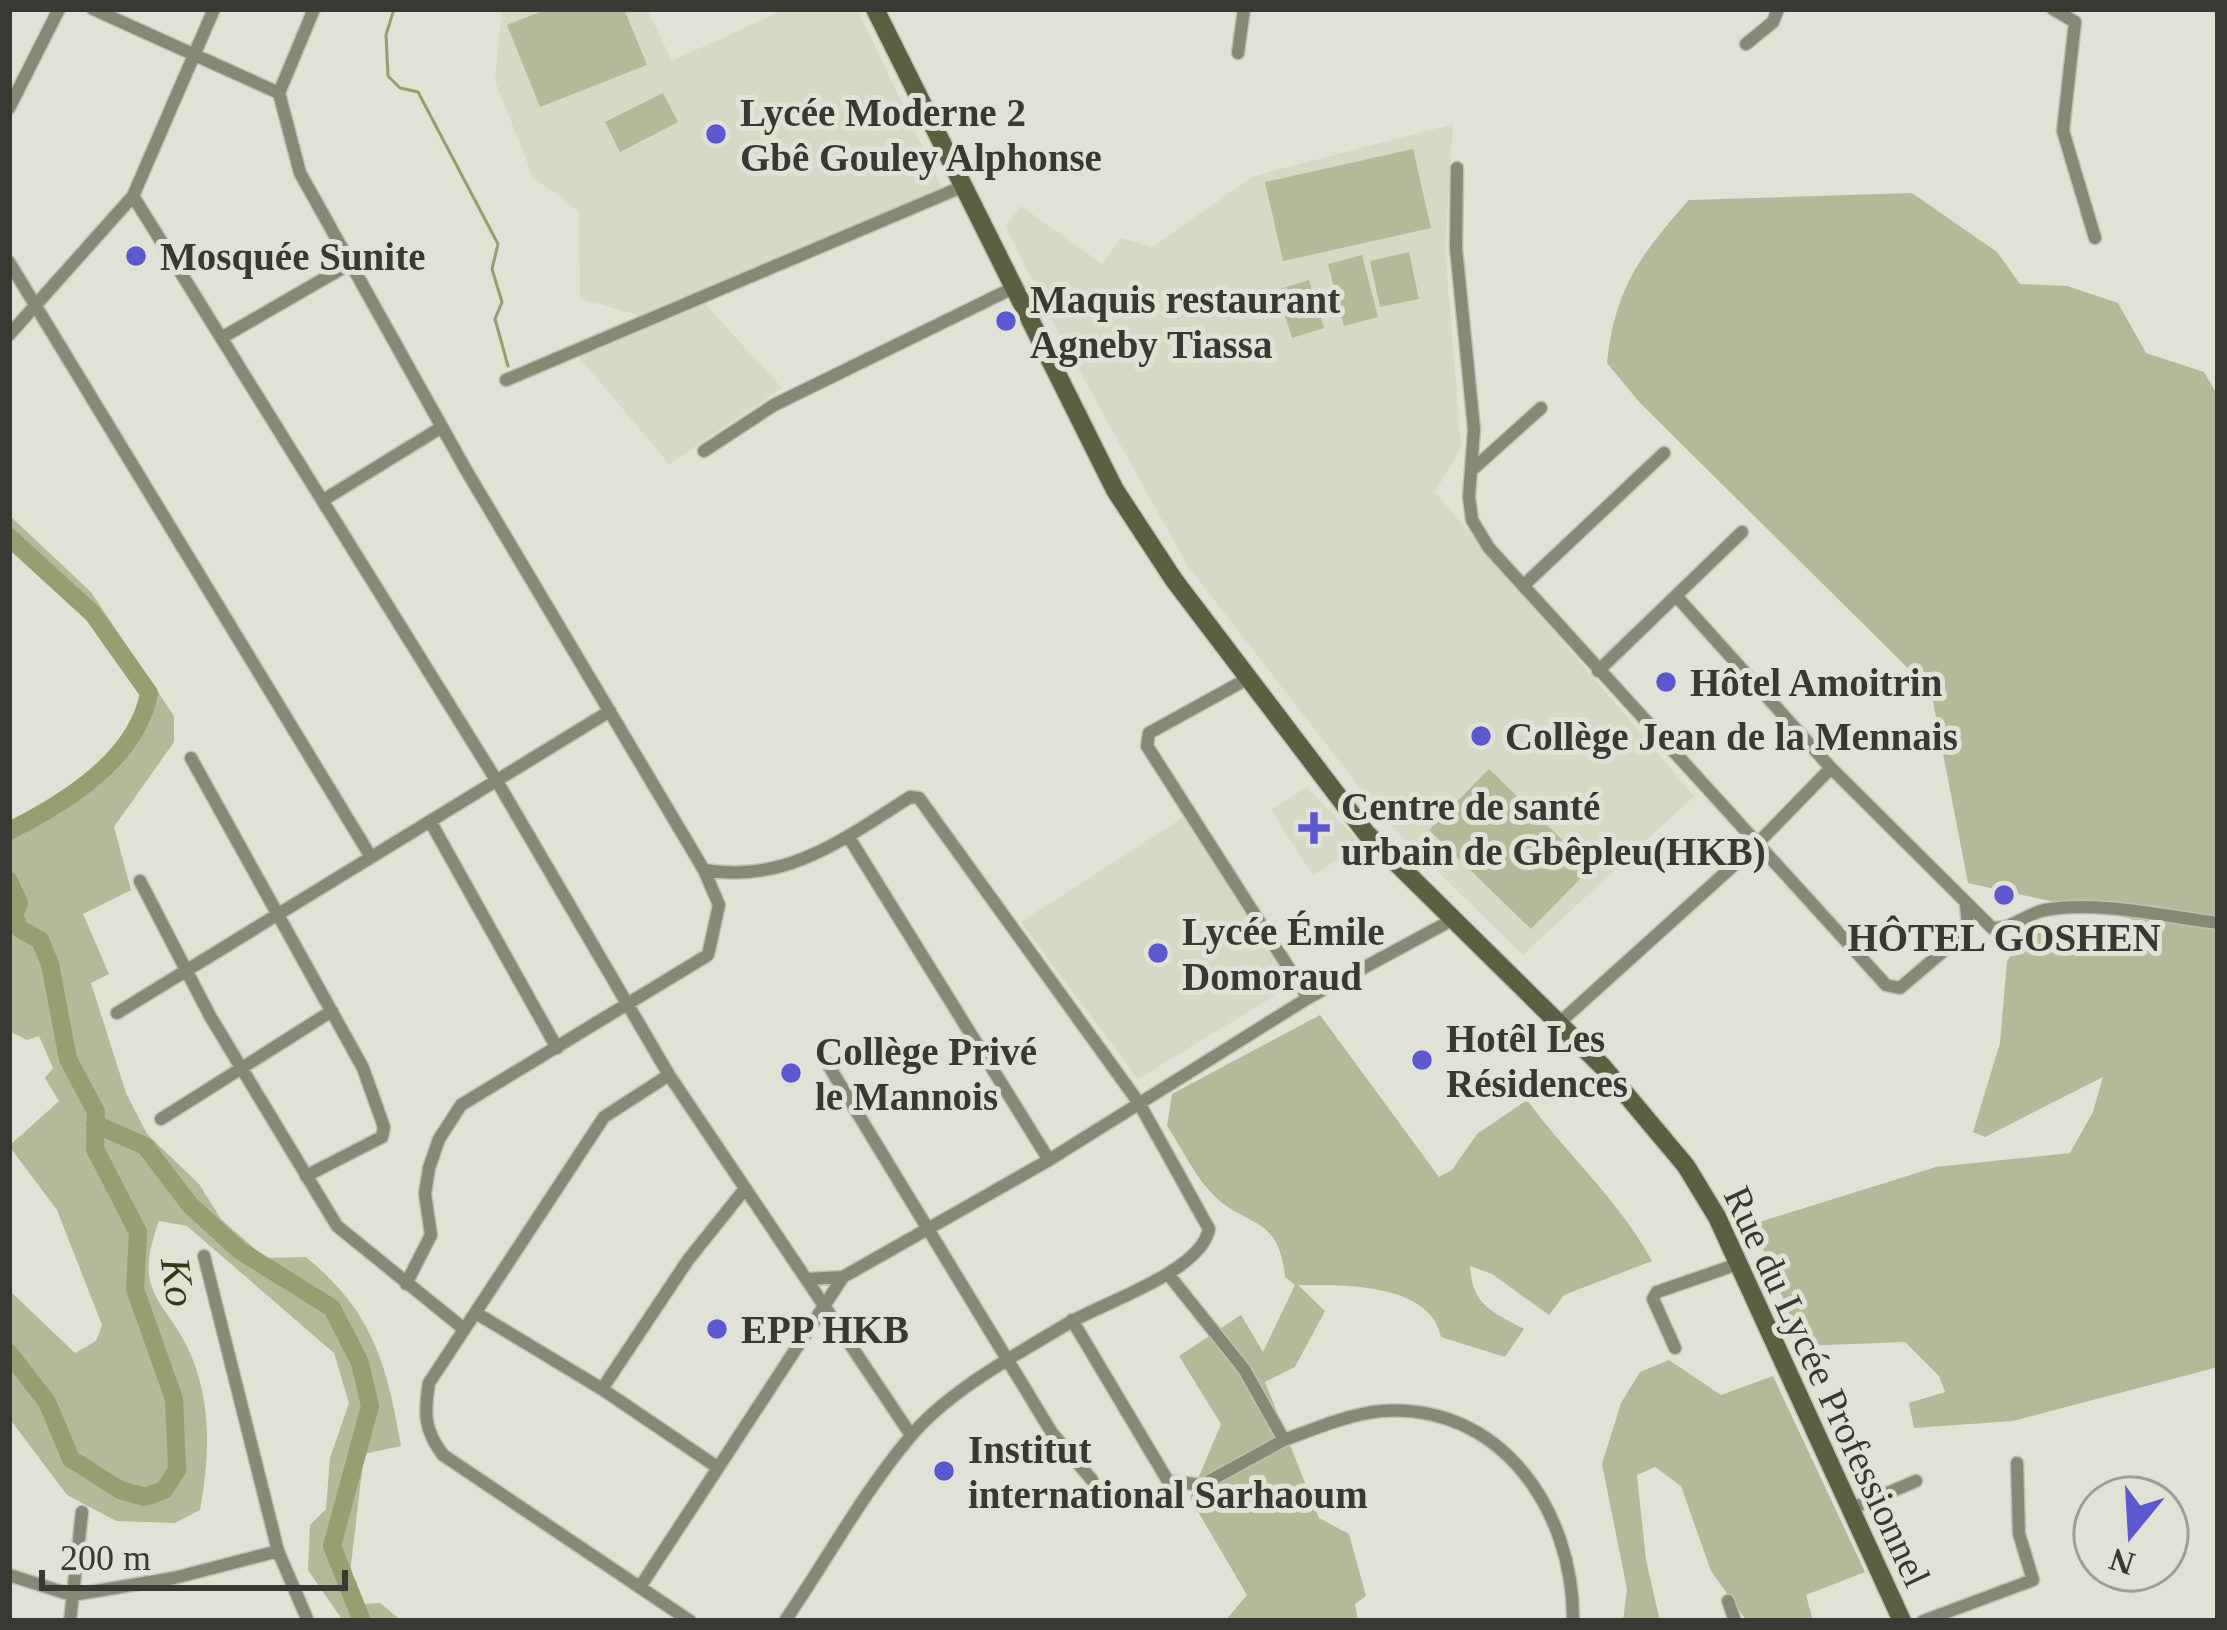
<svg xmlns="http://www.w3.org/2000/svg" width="2227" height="1630" viewBox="0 0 2227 1630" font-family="Georgia,serif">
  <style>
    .built { fill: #d6d9c5 }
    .green { fill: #b4b999 }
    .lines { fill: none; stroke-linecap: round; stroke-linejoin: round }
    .stream { stroke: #989e6f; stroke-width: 3 }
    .river { stroke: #989e6f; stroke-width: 18 }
    .street-casing { stroke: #bfc0b5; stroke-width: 15 }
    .secondary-casing { stroke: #bfc0b5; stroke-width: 21 }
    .street { stroke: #868975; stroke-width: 12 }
    .secondary { stroke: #5c6042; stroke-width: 18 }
    .poi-dot { fill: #5b58d0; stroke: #e0e2d5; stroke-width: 4.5 }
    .labels { text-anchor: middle; stroke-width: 10; stroke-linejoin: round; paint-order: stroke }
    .poi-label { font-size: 39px; font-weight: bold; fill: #393934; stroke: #e0e2d5; text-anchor: start }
    .street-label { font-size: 39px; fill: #393934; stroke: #e0e2d5 }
    .water-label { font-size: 42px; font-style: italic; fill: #353812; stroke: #e0e2d5 }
  </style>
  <rect width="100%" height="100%" fill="#e0e2d5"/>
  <path class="built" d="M502 9H647L672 61 786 9H857L943 189 639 315 580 299 579 211 533 177 495 81Z
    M1453 124 1445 247 1461 448 1435 492 1694 796 1523 955 1385 820 1187 565 1039 298 1045 285 1031 278 1006 226 1021 206 1102 264 1121 238 1152 247 1254 176Z
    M705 304 782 388 669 464 579 357Z
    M1307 787 1362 845 1313 875 1271 810Z
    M1187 815 1292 985 1138 1079 1021 922Z"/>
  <path class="green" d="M548 9H624L647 65 540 107 507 25Z
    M663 93 678 122 620 152 605 122Z
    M1413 149 1431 228 1283 261 1265 182Z
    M1912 193 1997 252 2020 284 2067 286 2118 303 2146 353 2204 372 2218 396V1367L2013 1421 1914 1428 1909 1403 1945 1392 1939 1376 1905 1342 1802 1346 1753 1224 1936 1167 2070 1153 2093 1112 2103 1077 1985 1137 1973 1132 2000 1043 2007 961 2024 938 2050 929 2126 931 2132 919 1968 883 1931 691 1640 403 1607 363C1615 288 1640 255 1689 200Z
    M1409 252 1419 299 1380 307 1370 261Z
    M1362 255 1378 317 1344 326 1328 264Z
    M1309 280 1324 328 1292 338 1277 290Z
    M9 515 91 592 174 716V742L114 827 131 890 83 914 109 974 91 983 126 1093 147 1134 199 1184 221 1219 265 1258 306 1257C373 1312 387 1364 401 1446L364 1454 350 1573 362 1604 380 1603 402 1621H343L308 1570 310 1525 326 1509 330 1458 349 1403 334 1353 187 1226 159 1221C130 1299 169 1299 193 1360 212 1410 209 1459 200 1510L175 1523 116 1521 67 1495 9 1418V1290L75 1353 96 1341 102 1325 57 1210 9 1146 59 1101 45 1078 53 1068 39 1036 27 1040 9 1031V831C64 803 137 759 149 693L93 614 9 537Z
    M1489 769 1591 868 1531 929 1429 830Z
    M1320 1015 1439 1177 1452 1170 1477 1134 1527 1100C1568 1156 1619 1200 1652 1261L1564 1295 1549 1315 1492 1274 1470 1266C1472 1305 1492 1312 1524 1329L1505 1357 1441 1337C1430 1282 1341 1285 1298 1285L1325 1311 1295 1367 1265 1382 1319 1518 1349 1534 1366 1596 1355 1604 1358 1621H1225L1247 1595 1190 1498 1221 1424 1179 1356 1241 1315 1263 1352 1295 1285 1285 1277C1278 1210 1243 1230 1209 1190 1192 1172 1181 1146 1167 1126L1172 1094Z
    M1669 1360 1721 1395 1773 1376 1865 1572 1806 1595 1813 1621 1746 1620 1711 1571 1681 1486 1655 1467 1637 1475 1646 1560 1660 1621H1623L1627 1589 1602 1464 1621 1403 1640 1372Z"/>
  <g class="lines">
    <path class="stream" d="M394 9 386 35 388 76 400 88 418 92 498 244 492 269 502 302 495 319 508 366"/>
    <path class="river" d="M9 537 93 614 149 693C137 759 65 803 9 831
      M9 881 19 903 14 915 20 929 40 940 50 964 68 1059 96 1112 95 1149 138 1232 135 1289 174 1399 177 1470 164 1490 145 1497 120 1490 71 1459 47 1402 9 1353
      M95 1124 145 1146 190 1205 239 1250 332 1308 360 1363 370 1406 332 1546 362 1621"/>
    <g class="street-casing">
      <path id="street" d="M93 9 279 93
        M314 9 279 93 300 173 466 470 704 870 719 905 708 955 461 1105 439 1139 429 1168 425 1194 431 1235 406 1284
        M2053 9 2075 22 2063 131 2095 238
        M1746 44 1773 22 1778 9
        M1238 53 1244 9
        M9 108 59 9
        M1457 168 1456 248 1474 429 1469 497 1472 520 1489 548 1886 985 1900 988 1961 936 1968 926 1966 905
        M133 196 498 783 669 1075 911 1435
        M9 262 371 857
        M9 335 133 196 214 9
        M223 337 353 262
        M506 380 964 186
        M704 451 774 405 1015 287
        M1472 470 1541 408
        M325 499 442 427
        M1523 586 1664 453
        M1677 597 1831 768 1992 928C2014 929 2025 914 2045 910 2093 900 2169 917 2218 923
        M1598 671 1742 532
        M1247 679 1149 733 1147 746 1308 998
        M191 758 363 1068 384 1127 382 1137 306 1176
        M430 821 557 1048
        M848 836 1049 1160
        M704 870C786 884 844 839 910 797L919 798 1139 1103 1209 1229C1201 1272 1102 1303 1067 1324 1016 1355 948 1391 910 1437 863 1493 826 1561 785 1621
        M140 881 210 1016 337 1226 464 1329
        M117 1013 610 711
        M1558 1024 1755 846 1831 768
        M827 1063 1052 1433 1092 1480
        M669 1075 604 1117 429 1383C424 1414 424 1430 443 1455L690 1621
        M161 1119 332 1011
        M204 1256 278 1551 308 1621
        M1168 1274 1244 1369 1284 1440C1314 1429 1349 1414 1381 1411 1501 1402 1574 1511 1573 1621
        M808 1279 843 1277
        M476 1313 602 1389
        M1072 1320 1168 1481 1202 1485 1284 1440
        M1675 1348 1653 1299 1657 1292 1738 1264
        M717 1467 602 1389 688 1260 744 1190
        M1850 1509 1916 1481
        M9 1575 72 1595 174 1578 278 1551
        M640 1587 843 1277 1049 1160 1308 998 1450 921
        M1728 1601 1735 1621
        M70 1621 82 1512
        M1923 1621 2033 1580 2019 1534 2017 1463"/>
    </g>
    <g class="secondary-casing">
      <path id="secondary" d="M875 9 1115 490 1174 580 1366 833 1603 1067 1686 1166 1717 1217 1902 1621"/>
    </g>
    <use href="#street" class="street"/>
    <use href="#secondary" class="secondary"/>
  </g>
  <g class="poi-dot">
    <circle cx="716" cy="134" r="12"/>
    <circle cx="136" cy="256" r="12"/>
    <circle cx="1006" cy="321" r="12"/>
    <circle cx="1666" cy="682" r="12"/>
    <circle cx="1481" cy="736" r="12"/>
    <path d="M1308 810h12v12h12v12h-12v12h-12v-12h-12v-12h12z"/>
    <circle cx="2004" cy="895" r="12"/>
    <circle cx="1158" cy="953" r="12"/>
    <circle cx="1422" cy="1060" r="12"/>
    <circle cx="791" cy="1073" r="12"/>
    <circle cx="717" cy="1329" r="12"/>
    <circle cx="944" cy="1471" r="12"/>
  </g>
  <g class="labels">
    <g class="poi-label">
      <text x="740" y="126">Lycée Moderne 2<tspan x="740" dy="45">Gbê Gouley Alphonse</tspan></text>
      <text x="160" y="270">Mosquée Sunite</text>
      <text x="1030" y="313">Maquis restaurant<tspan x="1030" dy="45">Agneby Tiassa</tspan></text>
      <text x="1690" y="696">Hôtel Amoitrin</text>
      <text x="1505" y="750">Collège Jean de la Mennais</text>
      <text x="1341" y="820">Centre de santé<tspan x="1341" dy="45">urbain de Gbêpleu(HKB)</tspan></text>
      <text x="1182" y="945">Lycée Émile<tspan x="1182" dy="45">Domoraud</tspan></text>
      <text x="2004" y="951" text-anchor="middle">HÔTEL GOSHEN</text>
      <text x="1446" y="1052">Hotêl Les<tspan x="1446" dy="45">Résidences</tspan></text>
      <text x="815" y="1065">Collège Privé<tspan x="815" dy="45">le Mannois</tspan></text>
      <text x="741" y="1343">EPP HKB</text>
      <text x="968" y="1463">Institut<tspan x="968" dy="45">international Sarhaoum</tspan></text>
    </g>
    <g class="street-label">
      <text transform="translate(1828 1386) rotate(65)" y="14">Rue du Lycée Professionnel</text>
    </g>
    <g class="water-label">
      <text transform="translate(179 1282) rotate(82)" y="15">Ko</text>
    </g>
  </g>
  <rect width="2227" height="1630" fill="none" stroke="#393934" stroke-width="24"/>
  <g transform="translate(2131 1534) rotate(198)"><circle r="57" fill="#e0e2d5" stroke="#9d9e95" stroke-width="3"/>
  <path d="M0-9L21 45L0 30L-21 45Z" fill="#5b58d0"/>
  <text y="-18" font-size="33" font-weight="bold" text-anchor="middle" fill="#393934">N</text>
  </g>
  <path d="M42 1570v18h303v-18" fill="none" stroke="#393934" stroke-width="6"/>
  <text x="60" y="1570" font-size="36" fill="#393934" stroke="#e0e2d5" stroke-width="9" paint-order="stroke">200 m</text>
</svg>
